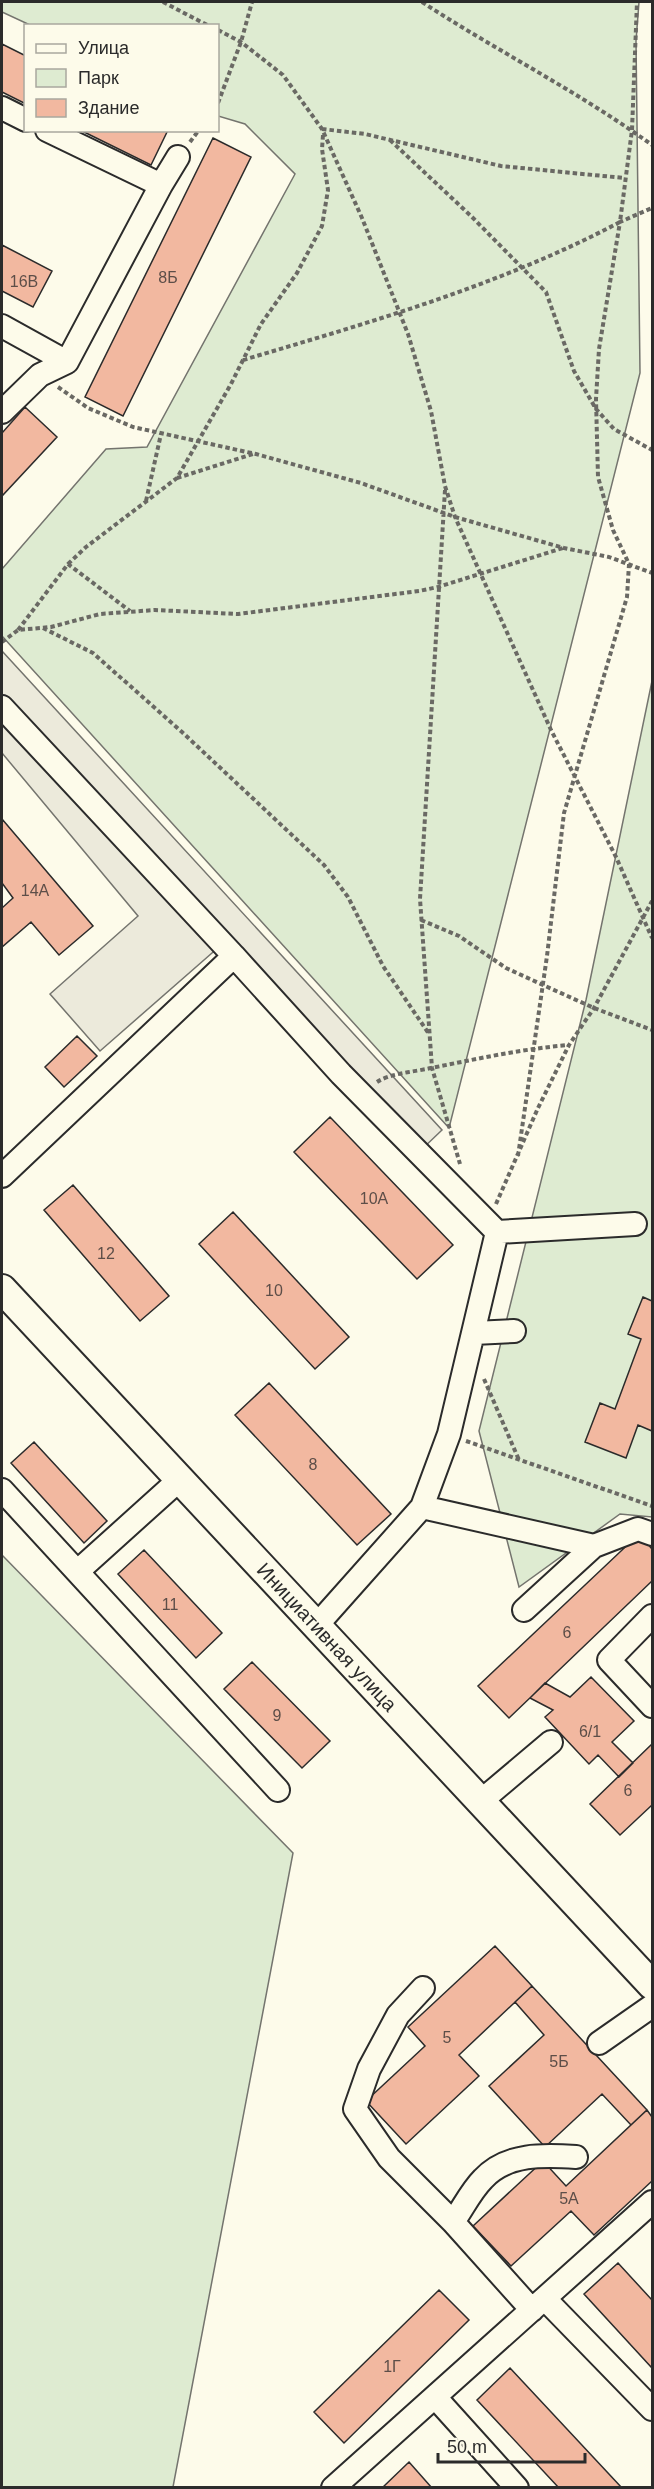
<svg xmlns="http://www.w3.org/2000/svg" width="654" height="2489" viewBox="0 0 654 2489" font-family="Arial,sans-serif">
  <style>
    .green { fill: #deebd1; stroke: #74746e; stroke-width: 1.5 }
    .parking { fill: #eceadb; stroke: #74746e; stroke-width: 1.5 }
    .building { fill: #f2b8a0; stroke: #2b2b2b; stroke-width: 1.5 }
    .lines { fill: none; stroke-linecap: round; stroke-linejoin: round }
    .minor-casing { stroke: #2b2b2b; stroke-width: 26 }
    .major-casing { stroke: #2b2b2b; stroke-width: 32 }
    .path { stroke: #6a6964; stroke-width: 4; stroke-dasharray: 4.5 3; stroke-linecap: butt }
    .minor { stroke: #fdfbea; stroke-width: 22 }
    .major { stroke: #fdfbea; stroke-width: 28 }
    .labels { text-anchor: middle; stroke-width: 4.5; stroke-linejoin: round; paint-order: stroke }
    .number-label { font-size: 16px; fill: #5d4e48 }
    .street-label { font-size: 20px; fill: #2b2b2b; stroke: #fdfbea }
  </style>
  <rect width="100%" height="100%" fill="#fdfbea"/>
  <path class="green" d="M2 2H639L636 41 640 373 449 1128 2 636V569L106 449 147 447 295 174 245 124 218 116V26L30 25 2 12Z
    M652 681V1517L620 1514 519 1587 479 1431 586 1000Z
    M2 1555 293 1853 173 2487H2Z"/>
  <path class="parking" d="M2 651 442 1130 419 1152 228 939 100 1051 50 994 138 916 2 753Z"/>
  <path class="building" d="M2 44 26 56V104L2 92Z
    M80 130H168L151 165Z
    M213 138 251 157 123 416 85 397Z
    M2 245 52 271 33 307 2 291Z
    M25 407 57 437 2 496V433Z
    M2 819 93 926 59 955 31 922 2 947V908L13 898 2 883Z
    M77 1036 97 1056 64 1087 45 1067Z
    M330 1117 453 1245 417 1279 294 1152Z
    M73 1185 169 1296 140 1321 44 1210Z
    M233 1212 349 1337 315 1369 199 1244Z
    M643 1297 652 1301V1431L638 1425 626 1458 585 1442 600 1403 615 1409 641 1339 628 1334Z
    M269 1383 391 1514 357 1545 235 1415Z
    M34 1442 107 1521 84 1543 11 1463Z
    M639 1534 652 1549V1581L509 1718 478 1686Z
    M144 1550 222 1633 196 1658 118 1574Z
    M252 1662 330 1741 302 1768 224 1689Z
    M591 1677 634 1721 612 1742 633 1763 619 1777 598 1755 589 1764 545 1717 553 1710 530 1698 545 1683 570 1697Z
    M652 1744V1805L620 1835 590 1804Z
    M495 1946 532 1986 459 2055 479 2076 406 2144 366 2101 425 2046 408 2027Z
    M532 1986 647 2110 631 2125 602 2094 545 2147 489 2086 544 2035 515 2002Z
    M647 2110 652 2117V2181L594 2235 571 2211 511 2266 473 2226 543 2161 566 2186Z
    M618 2263 652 2300V2368L584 2294Z
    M439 2290 469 2320 344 2443 314 2412Z
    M510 2368 622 2488H559L477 2400Z
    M409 2462 432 2488H382Z"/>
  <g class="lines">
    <g class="minor-casing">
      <path id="minor" d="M2 108 26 120
        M47 130 161 185 67 362
        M161 185 178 157
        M2 326 67 362 40 375 2 412
        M2 707 234 956
        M2 1176 234 956 341 1074 497 1232 449 1434 422 1507
        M497 1232 635 1224
        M474 1333 514 1331
        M2 1490 278 1790
        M78 1571 179 1480
        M524 1610 594 1546
        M652 1616 609 1660 652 1706
        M317 1625 422 1507 594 1546 638 1529 652 1534
        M481 1801 551 1742
        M423 1988 398 2015 369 2069 355 2109 389 2158 453 2222
        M599 2043 652 2006
        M545 2299 652 2409
        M532 2310 453 2222C463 2208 471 2191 483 2179 507 2153 544 2155 576 2157
        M435 2397 517 2488
        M333 2488 652 2202"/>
    </g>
    <g class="major-casing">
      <path id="major" d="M2 1289 652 1985"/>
    </g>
    <path class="path" d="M163 2 209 26
      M422 2C497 51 579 92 652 145
      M218 30 241 42 283 75 322 129 362 218 408 334 431 411 445 486 455 517 551 730 616 857 652 938
      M218 103 241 42 252 2
      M322 129 365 134 501 166 624 178
      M390 140 471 216 546 292 574 371 596 409 614 429 652 450
      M190 142 199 130
      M243 360C371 322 501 285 620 222L632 130 637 2
      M58 387 88 408 133 427 256 454 361 483 455 517 564 548 609 557 652 573
      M177 478 253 454
      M445 490 420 899 432 1068 460 1164
      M146 501 161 434
      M68 564 86 547 177 478 231 384 261 324 297 273 322 226 328 190 322 149 323 135
      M43 628 93 653 182 732 324 865 348 897 383 966 429 1034
      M18 630 68 564 130 611
      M2 642 18 630 51 627 100 614 155 610 238 614 419 591 438 587 563 548
      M421 920 459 936 506 968 543 985 594 1008 652 1030
      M377 1082C391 1073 414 1072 431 1068 477 1059 521 1049 569 1045
      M518 1156 547 956 564 813 627 597 629 564 613 530 598 477 596 399 599 349 620 222 652 208
      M496 1204 538 1108 569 1045 594 1008 652 901
      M484 1379 519 1460
      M466 1441 652 1506"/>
    <use href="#minor" class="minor"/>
    <use href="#major" class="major"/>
  </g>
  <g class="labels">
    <g class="number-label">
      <text x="168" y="283">8Б</text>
      <text x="24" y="287">16В</text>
      <text x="35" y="896">14А</text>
      <text x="374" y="1204">10А</text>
      <text x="106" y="1259">12</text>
      <text x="274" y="1296">10</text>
      <text x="313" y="1470">8</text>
      <text x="170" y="1610">11</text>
      <text x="567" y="1638">6</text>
      <text x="277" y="1721">9</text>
      <text x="590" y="1737">6/1</text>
      <text x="628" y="1796">6</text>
      <text x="447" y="2043">5</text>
      <text x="559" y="2067">5Б</text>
      <text x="569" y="2204">5А</text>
      <text x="392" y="2372">1Г</text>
    </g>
    <g class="street-label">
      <text transform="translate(327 1637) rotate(47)" y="7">Инициативная улица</text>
    </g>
  </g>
  <rect width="654" height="2489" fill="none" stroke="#2b2b2b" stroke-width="6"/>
  <rect x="24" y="24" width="195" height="108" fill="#fdfbea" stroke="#a9a89e" stroke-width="1.5"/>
  <rect x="36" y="44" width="30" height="9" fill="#fdfbea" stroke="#a9a89e" stroke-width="1.5"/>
  <text x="78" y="54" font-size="18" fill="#2b2b2b">Улица</text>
  <rect x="36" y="69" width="30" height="18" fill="#deebd1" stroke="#a9a89e" stroke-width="1.5"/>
  <text x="78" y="84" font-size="18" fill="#2b2b2b">Парк</text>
  <rect x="36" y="99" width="30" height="18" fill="#f2b8a0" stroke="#a9a89e" stroke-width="1.5"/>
  <text x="78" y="114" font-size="18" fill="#2b2b2b">Здание</text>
  <path d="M438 2453v9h147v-9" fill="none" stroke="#2b2b2b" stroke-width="3"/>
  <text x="447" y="2453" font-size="18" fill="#2b2b2b" stroke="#fdfbea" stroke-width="4.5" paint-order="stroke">50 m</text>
</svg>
